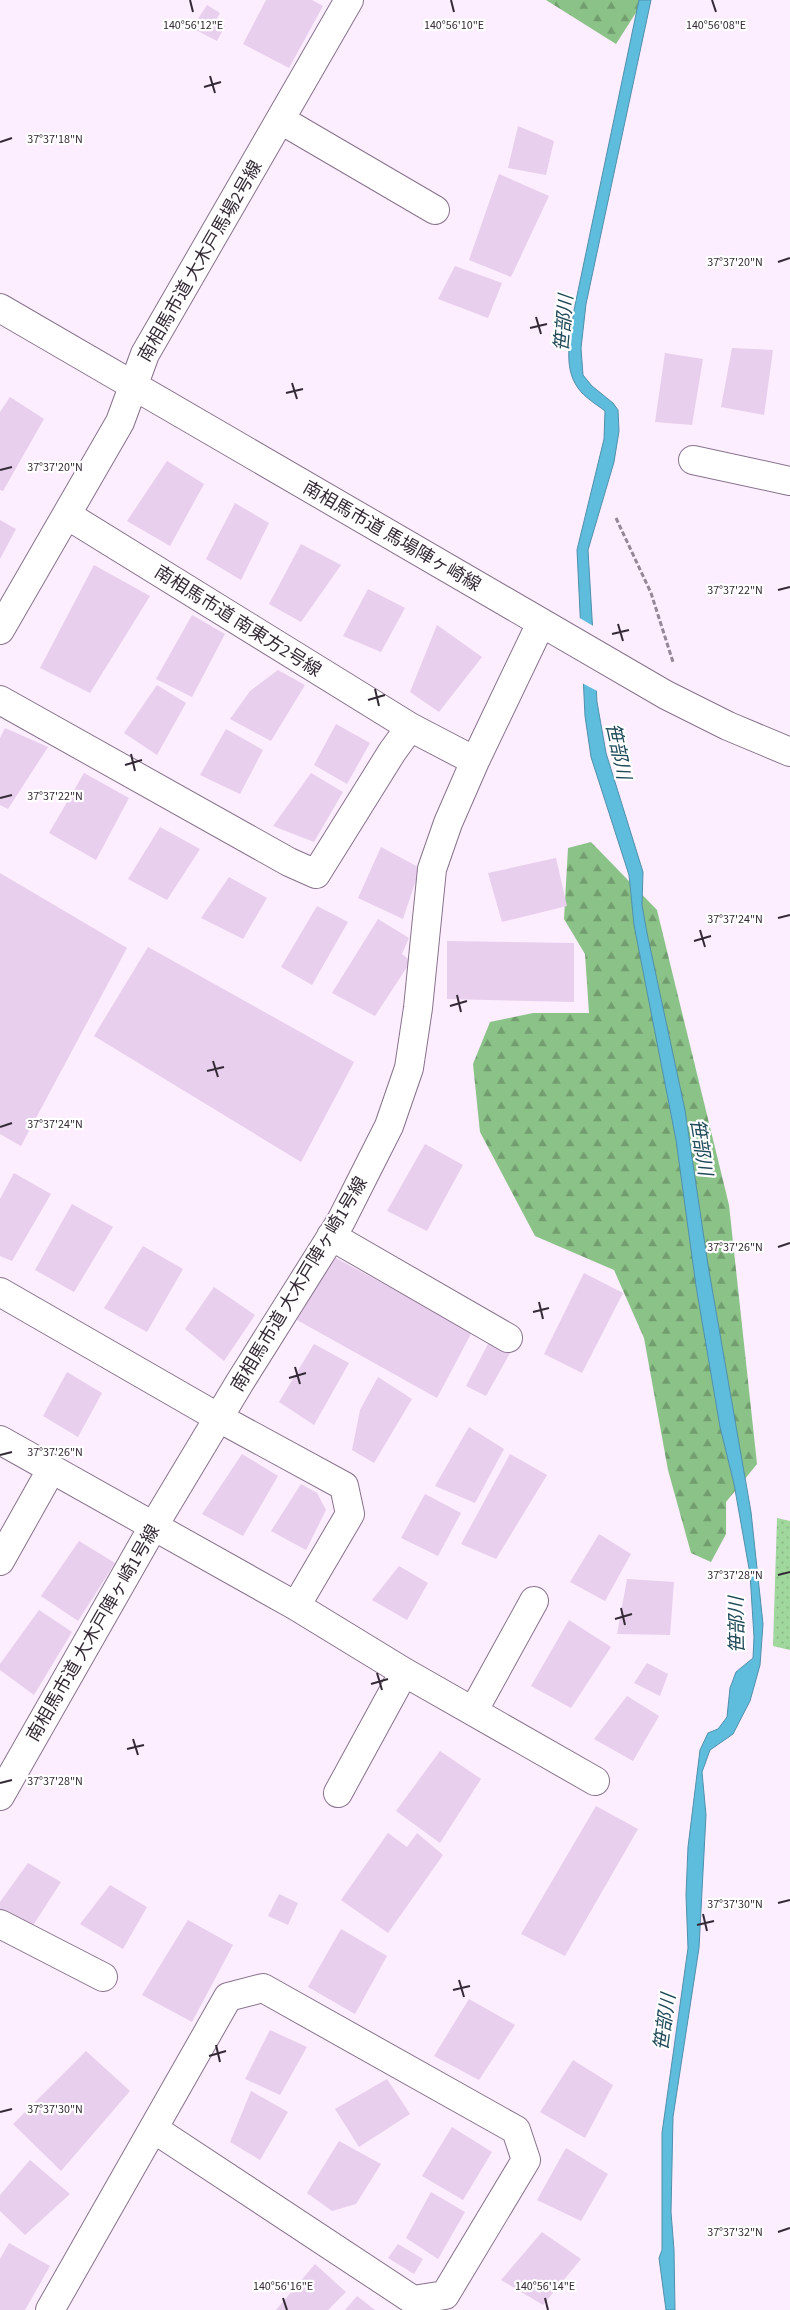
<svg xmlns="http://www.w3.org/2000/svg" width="790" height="2310" viewBox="0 0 790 2310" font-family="'Source Sans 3','Noto Sans JP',sans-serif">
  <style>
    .grass { fill: url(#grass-dots) }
    .forest { fill: url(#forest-firs) }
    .water { fill: #5ebcdd; stroke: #5190ab }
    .pier { fill: #fcedff }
    .building { fill: #e8cfed }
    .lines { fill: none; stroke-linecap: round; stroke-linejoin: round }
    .minor-casing { stroke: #88728c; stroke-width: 30 }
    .path { stroke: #948896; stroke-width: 3; stroke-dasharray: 5 2.5; stroke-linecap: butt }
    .minor { stroke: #fff; stroke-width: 28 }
    .ticks { fill: none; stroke: #342a35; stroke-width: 2 }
    .labels { text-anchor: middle; stroke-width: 4.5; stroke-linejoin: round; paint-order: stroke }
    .street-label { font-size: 18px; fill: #342a35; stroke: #fff }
    .water-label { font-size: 19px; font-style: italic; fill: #214a59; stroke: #fff }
    .ticks-label { font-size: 12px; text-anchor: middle; fill: #342a35; stroke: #fff; stroke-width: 4.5; stroke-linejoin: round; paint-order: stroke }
  </style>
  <defs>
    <pattern id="grass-dots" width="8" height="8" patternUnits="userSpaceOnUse" patternTransform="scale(1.25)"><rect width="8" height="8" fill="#a0d79c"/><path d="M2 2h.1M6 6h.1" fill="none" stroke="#8ab987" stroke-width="1.8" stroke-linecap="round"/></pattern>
    <pattern id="forest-firs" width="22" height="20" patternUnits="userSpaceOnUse" patternTransform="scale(1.25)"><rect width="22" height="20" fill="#8bc287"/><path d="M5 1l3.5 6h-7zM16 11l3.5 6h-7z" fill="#729e6f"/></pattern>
  </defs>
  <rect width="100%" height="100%" fill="#fcedff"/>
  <path class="grass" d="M777 1518 790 1521V1650L773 1646Z"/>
  <path class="forest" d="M546 0H644L616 44Z
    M591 842 657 910 729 1205 757 1464 726 1502V1534L711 1562 691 1553 668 1470 644 1338 614 1270 535 1236 480 1132 473 1064 490 1022 533 1013H589L585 954 564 919 568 848Z"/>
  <path class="water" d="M639 0H651L586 304 581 348 583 375 592 386 613 403 618 410 619 431 614 462 588 550 597 702 606 753 643 872 642 905 647 933 685 1110 708 1265 751 1512 763 1624 760 1665 750 1701 733 1734 710 1750 702 1772 706 1815 699 1948 673 2117 671 2212 674 2250 675 2310H666L659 2258 662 2250V2133L688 1948 686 1895 688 1847 700 1750 708 1733 718 1729 727 1717 730 1688 736 1672 753 1658 754 1637 750 1574 734 1484 720 1427 696 1286 676 1140 634 925 629 875 591 757 585 716 577 550 604 439 605 411C596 404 584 397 578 388 562 366 571 335 574 310Z"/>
  <path class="pier" d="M578 617 595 627 599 692 580 682Z"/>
  <path class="building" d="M266 0H312L323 6 289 68 243 44Z
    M207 5 220 13 216 20 225 26 217 41 192 28Z
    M518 126 554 141 546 175 508 168Z
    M499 174 549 196 511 277 469 260Z
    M455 266 502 283 488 318 438 299Z
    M732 348 773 350 764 415 721 407Z
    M665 353 703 359 692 425 655 422Z
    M10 397 44 419 3 491 0 490V412Z
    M167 461 204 484 170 546 127 521Z
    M235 503 269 523 241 580 206 559Z
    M0 520 16 529 0 559Z
    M301 544 341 565 301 622 269 604Z
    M94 565 150 596 90 693 40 668Z
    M368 589 405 608 381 652 343 636Z
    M192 615 225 634 192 697 156 679Z
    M437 625 482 657 439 712 410 692Z
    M278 670 305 685 271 741 230 719 250 691Z
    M157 685 186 703 157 755 124 733Z
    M336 724 370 743 347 784 314 765Z
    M5 728 48 747 8 809 0 805V738Z
    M226 729 263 750 240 794 200 775Z
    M84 773 129 798 96 860 49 833Z
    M311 773 343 792 314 842 273 826Z
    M160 827 200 849 167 900 128 879Z
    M381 847 420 868 403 919 358 898Z
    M556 858 567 906 502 922 488 873Z
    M0 873 127 948 21 1146 0 1134Z
    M229 877 267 898 243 939 201 918Z
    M317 906 348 922 312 985 281 967Z
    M378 919 409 938 402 954 411 961 375 1016 332 993Z
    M447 941 574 943V1002L447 999Z
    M148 947 354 1062 301 1162 94 1036Z
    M425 1144 463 1165 427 1231 387 1211Z
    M14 1173 51 1194 12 1261 0 1256V1199Z
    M72 1204 113 1227 74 1292 35 1270Z
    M143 1246 183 1269 147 1332 104 1308Z
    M334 1257 472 1332 437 1398 297 1320Z
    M584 1273 623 1293 582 1373 544 1354Z
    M214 1287 255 1315 224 1361 185 1329Z
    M489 1342 510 1353 486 1396 466 1386Z
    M314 1344 349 1363 314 1425 279 1402Z
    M67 1372 102 1393 78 1437 43 1416Z
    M378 1377 412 1399 374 1463 352 1450 360 1410Z
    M469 1427 504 1449 475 1503 435 1486Z
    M242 1454 278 1476 243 1536 202 1514Z
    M510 1454 547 1475 496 1559 461 1544Z
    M301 1484 317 1493 326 1510 306 1550 271 1531Z
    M425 1494 461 1513 438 1556 401 1538Z
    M599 1534 631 1554 605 1601 570 1582Z
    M79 1541 115 1563 78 1621 41 1596Z
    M399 1566 428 1583 407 1620 372 1600Z
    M627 1579 674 1582 670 1635 617 1634Z
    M39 1610 72 1632 34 1695 0 1670V1664Z
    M569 1620 611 1647 571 1708 531 1686Z
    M647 1663 668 1674 660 1696 634 1683Z
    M627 1696 659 1716 633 1761 594 1739Z
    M440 1751 481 1779 440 1843 396 1811Z
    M596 1806 638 1829 565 1956 521 1934Z
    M388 1833 407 1847 417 1833 443 1855 388 1933 341 1900Z
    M28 1863 61 1882 32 1927 0 1910V1902Z
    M110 1885 147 1907 123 1949 80 1924Z
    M279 1894 298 1903 288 1925 268 1916Z
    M188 1920 233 1945 192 2022 142 1995Z
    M341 1929 387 1956 355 2014 308 1987Z
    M469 1999 515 2025 479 2080 434 2056Z
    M270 2030 307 2047 280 2095 245 2079Z
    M86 2051 130 2091 61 2171 13 2124Z
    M573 2060 613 2085 585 2138 540 2112Z
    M387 2079 410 2114 359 2147 335 2109Z
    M251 2091 288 2112 260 2160 230 2142Z
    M452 2127 492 2152 463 2200 422 2176Z
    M339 2141 381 2164 356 2204 332 2211 307 2193Z
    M566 2148 608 2174 581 2221 537 2200Z
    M30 2160 70 2194 25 2235 0 2211V2195Z
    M431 2192 465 2212 438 2259 406 2238Z
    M542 2232 581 2259 543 2305 501 2280Z
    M9 2243 50 2266 25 2310H0V2259Z
    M398 2244 423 2259 414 2274 388 2258Z
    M315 2264 346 2292 328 2310H276Z
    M357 2296 375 2310H345Z"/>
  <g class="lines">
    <g class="minor-casing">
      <path id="minor" d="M281 120 435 210
        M0 308 666 695 728 726 790 752
        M693 460 790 481
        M67 515 410 727
        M0 630 120 422 145 354 349 0
        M0 700 289 862 316 874 392 752 410 727 475 761
        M331 1236 508 1338
        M0 1292 219 1418 344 1486 350 1514 296 1606
        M0 1440 296 1606 404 1672 595 1781
        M0 1561 51 1470
        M474 1710 534 1601
        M338 1793 404 1672
        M0 1796 153 1527 240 1382 341 1221 389 1126 409 1068 418 1008 432 869 448 823 475 761 541 623
        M0 1924 103 1977
        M50 2310 228 1997 263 1988 516 2130 526 2160 445 2295 413 2300 154 2129"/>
    </g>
    <path class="path" d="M616 518 651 593 673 662"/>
    <use href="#minor" class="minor"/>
  </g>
  <path class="ticks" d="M190 0 193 12M451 0 454 12M712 0 716 12M210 76 215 93M204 87 221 82M0 142 12 138M778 262 790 258M536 317 541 334M530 328 547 324M292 383 297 399M286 393 303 389M0 470 12 467M778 590 790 587M618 624 623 641M612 634 629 630M375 689 379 706M368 700 385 695M131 754 135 771M125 765 142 760M0 798 12 795M778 918 790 915M700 930 705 947M694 941 711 936M457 995 461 1012M450 1006 467 1001M213 1061 218 1077M207 1071 224 1067M0 1127 12 1123M778 1247 790 1243M539 1302 543 1319M533 1312 549 1308M295 1367 300 1384M289 1378 306 1373M0 1455 12 1452M778 1575 790 1572M621 1608 625 1625M615 1619 632 1614M377 1673 382 1690M371 1684 388 1679M133 1739 138 1755M127 1749 144 1745M0 1783 12 1780M778 1903 790 1900M703 1914 707 1931M697 1925 714 1921M459 1980 464 1997M453 1990 470 1986M216 2045 220 2062M209 2056 226 2051M0 2112 12 2109M778 2232 790 2228M283 2298 287 2310M545 2298 548 2310"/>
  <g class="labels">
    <g class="street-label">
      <text transform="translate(200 261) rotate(-60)" y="6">南相馬市道 大木戸馬場2号線</text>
      <text transform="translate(392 536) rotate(30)" y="6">南相馬市道 馬場陣ヶ崎線</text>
      <text transform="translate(238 621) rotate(32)" y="6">南相馬市道 南東方2号線</text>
      <text transform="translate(299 1284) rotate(-59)" y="6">南相馬市道 大木戸陣ヶ崎1号線</text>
      <text transform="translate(93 1633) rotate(-60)" y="6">南相馬市道 大木戸陣ヶ崎1号線</text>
    </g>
    <g class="water-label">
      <text transform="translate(563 323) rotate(-85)" y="7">笹部川</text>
      <text transform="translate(619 751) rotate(78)" y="7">笹部川</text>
      <text transform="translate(702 1147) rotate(81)" y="7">笹部川</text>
      <text transform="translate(736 1625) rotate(-91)" y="7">笹部川</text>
      <text transform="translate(664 2022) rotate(-82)" y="7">笹部川</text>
    </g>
  </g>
  <g class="ticks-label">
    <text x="193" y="29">140°56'12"E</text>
    <text x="454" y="29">140°56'10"E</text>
    <text x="716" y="29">140°56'08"E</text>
    <text x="55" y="143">37°37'18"N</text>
    <text x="735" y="266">37°37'20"N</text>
    <text x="55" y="471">37°37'20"N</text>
    <text x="735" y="594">37°37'22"N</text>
    <text x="55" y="800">37°37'22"N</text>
    <text x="735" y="923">37°37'24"N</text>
    <text x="55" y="1128">37°37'24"N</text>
    <text x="735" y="1251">37°37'26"N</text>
    <text x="55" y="1456">37°37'26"N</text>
    <text x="735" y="1579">37°37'28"N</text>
    <text x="55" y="1785">37°37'28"N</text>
    <text x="735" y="1908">37°37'30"N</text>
    <text x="55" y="2113">37°37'30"N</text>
    <text x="735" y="2236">37°37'32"N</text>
    <text x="283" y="2290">140°56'16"E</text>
    <text x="545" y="2290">140°56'14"E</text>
  </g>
</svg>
